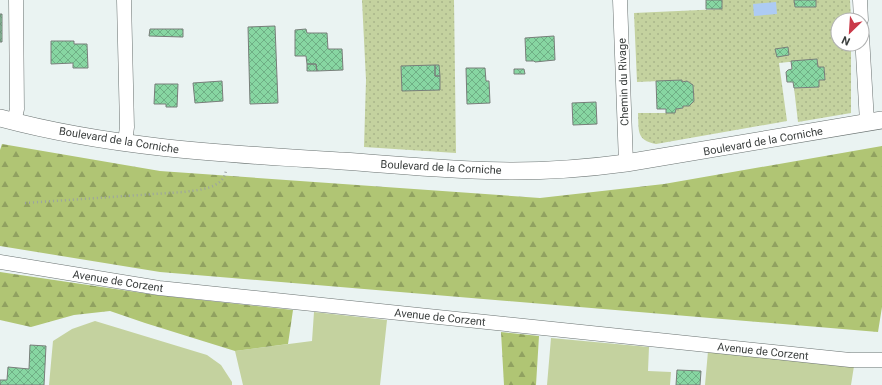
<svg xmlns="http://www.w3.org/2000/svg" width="882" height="385" viewBox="0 0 882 385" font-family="Roboto,sans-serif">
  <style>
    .grass { fill: #c4d29f }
    .forest { fill: url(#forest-firs) }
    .garden { fill: url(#garden-dots) }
    .water { fill: #adcbf3 }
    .building { fill: url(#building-cross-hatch); stroke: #787e7a }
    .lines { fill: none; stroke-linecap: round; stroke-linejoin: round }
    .minor-casing { stroke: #6a7271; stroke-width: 15 }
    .tertiary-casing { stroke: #6a7271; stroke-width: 18 }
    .path { stroke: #9ca3a2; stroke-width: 2.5; stroke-dasharray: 1 3; stroke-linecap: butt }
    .minor { stroke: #fff; stroke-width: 14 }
    .tertiary { stroke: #fff; stroke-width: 17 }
    .labels { text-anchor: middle; stroke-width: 3; stroke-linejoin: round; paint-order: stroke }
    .street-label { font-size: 11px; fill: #393d3c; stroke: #fff }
  </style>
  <defs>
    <pattern id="forest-firs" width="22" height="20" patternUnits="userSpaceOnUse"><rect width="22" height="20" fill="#b0c574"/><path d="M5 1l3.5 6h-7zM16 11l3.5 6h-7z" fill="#90a160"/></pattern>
    <pattern id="garden-dots" width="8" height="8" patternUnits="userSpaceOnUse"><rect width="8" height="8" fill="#c4d29f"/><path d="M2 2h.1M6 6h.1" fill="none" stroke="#a9b58a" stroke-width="1.8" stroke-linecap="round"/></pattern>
    <pattern id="building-cross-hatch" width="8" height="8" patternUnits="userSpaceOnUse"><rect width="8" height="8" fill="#87d6a2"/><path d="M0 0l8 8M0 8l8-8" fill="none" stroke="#6faf85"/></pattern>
  </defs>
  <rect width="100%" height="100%" fill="#eaf3f2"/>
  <path class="grass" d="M314 312 387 320 380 385H243L235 351 312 341Z
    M95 321 207 355 221 365 232 382V385H49L53 341 72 329Z
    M551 338 649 347 648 371 671 372 670 385H547Z
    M708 351 854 366 851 385H705Z"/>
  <path class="forest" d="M2 144 160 171 540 198 664 184 882 146V307L878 332 160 272 0 246V150Z
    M0 272 156 295 293 310 288 344 235 351 145 323 110 311 74 315 31 327 0 320Z
    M501 332 539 336 536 385H504Z"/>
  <path class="garden" d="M362 0H454L456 153 364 147 366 80Z
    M722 0H794L795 7H816V0H850L851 20H838V44H851V113L798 122 794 88 819 87V80H825L824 67H818L817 59 779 63 787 121 656 144C636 140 639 131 638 113H675L676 109 683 108V106H689L694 101 693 85 687 81 682 82V80L637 82 634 13 722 9Z"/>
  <path class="water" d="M776 2 777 14 754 16 753 4Z"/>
  <path class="building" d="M706 0H722V9H706Z
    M794 0H816V7H795Z
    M0 14H2V42H0Z
    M275 26 278 103 250 104 248 27Z
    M150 29H183V37L149 36Z
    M306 29 307 33H327L328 49H342L343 70 317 71 316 64H307L306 56H295V30Z
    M554 36 555 60 535 62 534 61H526L525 38Z
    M51 41H74V44H87L88 68H73V63L51 64Z
    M788 47 789 55 777 57 775 49Z
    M817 59 818 67H824L825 80H819V87L794 88 793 82H787L786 72 788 70 792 69 791 61Z
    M307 64H316L317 71H307Z
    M435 65H439L440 76H435Z
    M435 65V76H440V90L402 91 401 66Z
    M466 68H485L486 81H489L490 103 467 104Z
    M514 69H524L525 74H514Z
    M682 80V82L687 81 693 85 694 101 689 106H683V108L676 109 675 113H666V109H657L656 81Z
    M222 81 223 101 195 103 193 83Z
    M155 84H178L177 107H166V104H154Z
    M596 102 597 124 573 125 572 103Z
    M30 345 46 346 44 385H0V380H7L8 367 29 369Z
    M677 370 701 371 700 385H676Z"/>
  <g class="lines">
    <g class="minor-casing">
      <path id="minor" d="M124 0 127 127 125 142
        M620 0 626 163
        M860 0 861 20
        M862 36 867 122
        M14 122 17 109 16 0
        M0 262 159 288 850 360H882"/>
    </g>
    <g class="tertiary-casing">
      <path id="tertiary" d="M0 118C111 148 227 154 342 161 399 165 456 171 513 171 551 171 589 168 626 163L882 120"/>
    </g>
    <path class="path" d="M25 203 183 192C198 190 224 189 226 170"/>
    <use href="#minor" class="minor"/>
    <use href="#tertiary" class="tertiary"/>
  </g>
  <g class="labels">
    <g class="street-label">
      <text transform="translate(623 82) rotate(-92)" y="4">Chemin du Rivage</text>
      <text transform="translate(119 140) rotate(9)" y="4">Boulevard de la Corniche</text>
      <text transform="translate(763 141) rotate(-10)" y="4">Boulevard de la Corniche</text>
      <text transform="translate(441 167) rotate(3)" y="4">Boulevard de la Corniche</text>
      <text transform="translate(118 281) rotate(9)" y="4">Avenue de Corzent</text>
      <text transform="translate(440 317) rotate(6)" y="4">Avenue de Corzent</text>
      <text transform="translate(763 351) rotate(6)" y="4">Avenue de Corzent</text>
    </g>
  </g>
  <g transform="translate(850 32) rotate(205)"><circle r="19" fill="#ffffff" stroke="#b0b1b1"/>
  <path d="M0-3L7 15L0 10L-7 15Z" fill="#ca3a49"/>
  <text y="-6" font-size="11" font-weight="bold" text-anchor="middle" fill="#393d3c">N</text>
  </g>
</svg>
